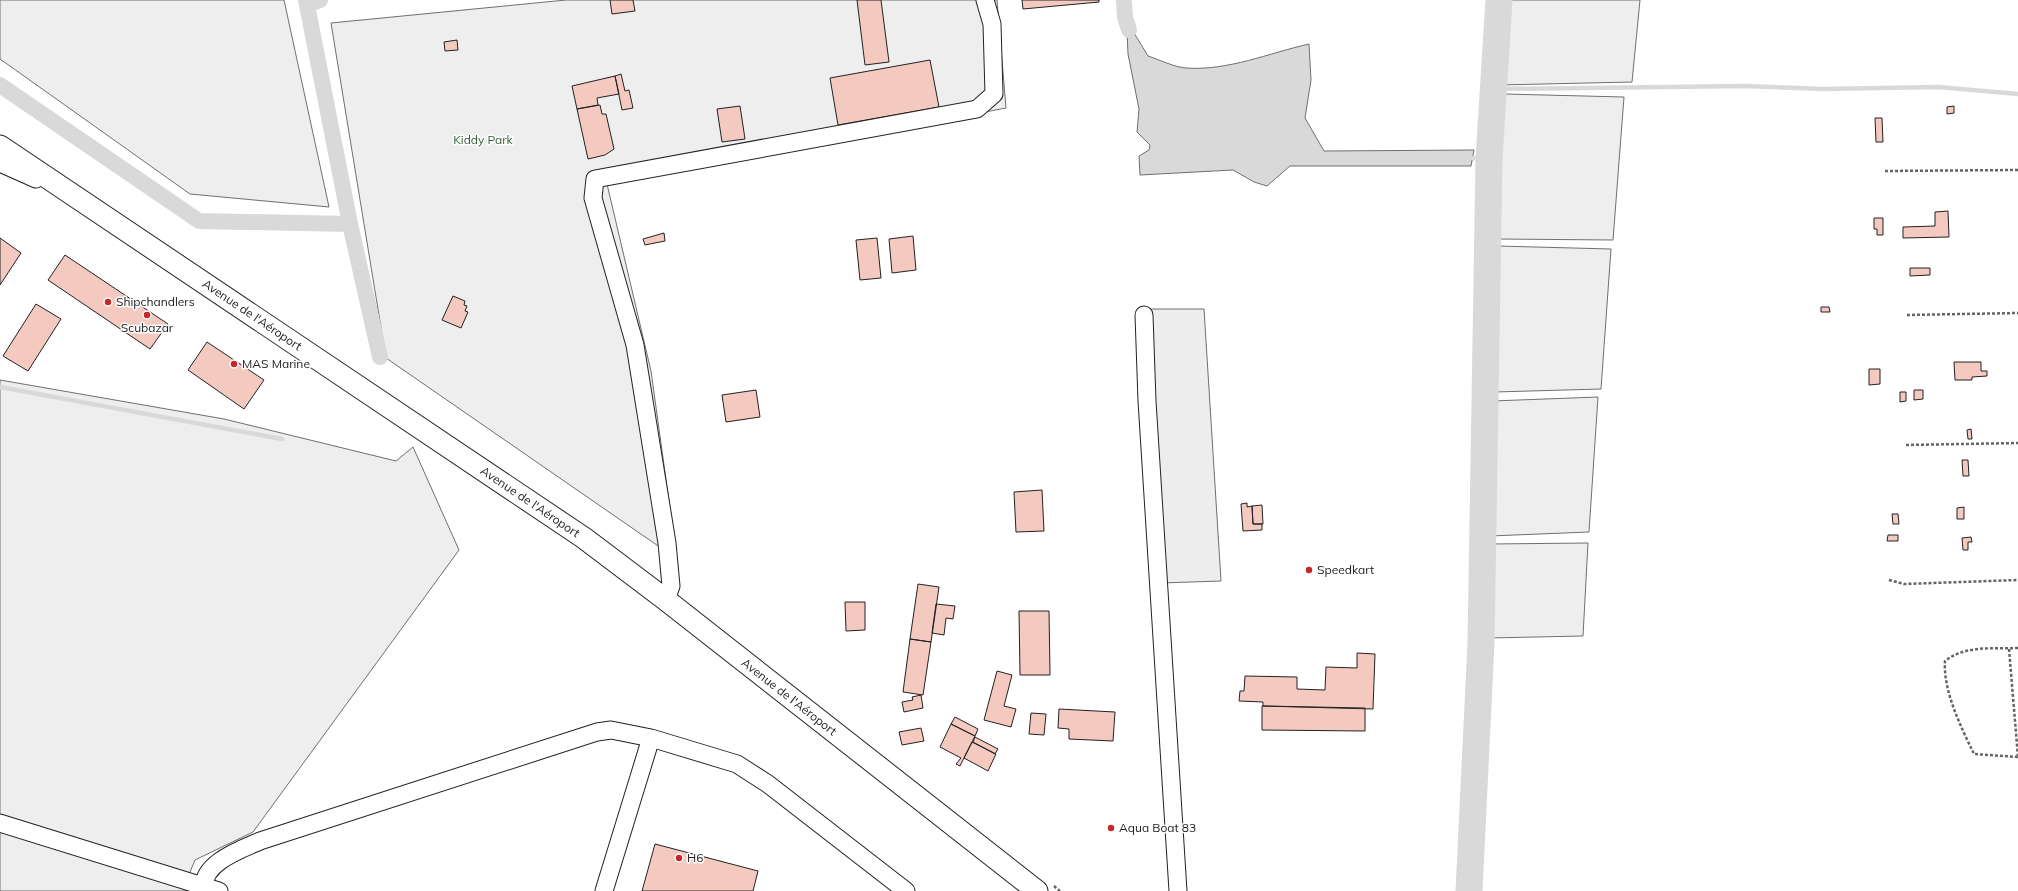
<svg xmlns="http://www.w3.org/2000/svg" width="2018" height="891" viewBox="0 0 2018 891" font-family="Mulish,sans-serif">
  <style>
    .green { fill: #eee; stroke: #6f6f6f }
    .parking { fill: #ededed; stroke: #6f6f6f }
    .water { fill: #d9d9d9; stroke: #6f6f6f }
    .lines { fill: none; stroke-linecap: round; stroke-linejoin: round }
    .stream { stroke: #d9d9d9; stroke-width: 4.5 }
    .canal { stroke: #d9d9d9; stroke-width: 16 }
    .river { stroke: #d9d9d9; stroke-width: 27 }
    .building { fill: #f3c9c0; stroke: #222 }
    .minor-casing { stroke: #222; stroke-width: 19 }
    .major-casing { stroke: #222; stroke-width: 23 }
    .path { stroke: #646464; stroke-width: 2.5; stroke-dasharray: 3 2; stroke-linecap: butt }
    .minor { stroke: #fff; stroke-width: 17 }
    .major { stroke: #fff; stroke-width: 21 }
    .poi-dot { fill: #c62828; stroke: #fff; stroke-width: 1.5 }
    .labels { text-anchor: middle; stroke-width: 3; stroke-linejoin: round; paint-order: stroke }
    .park-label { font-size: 12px; fill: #2f5e38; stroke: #fff }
    .poi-label { font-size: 12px; fill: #222; stroke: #fff; text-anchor: start }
    .street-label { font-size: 12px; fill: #222; stroke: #fff }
  </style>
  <rect width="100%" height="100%" fill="#fff"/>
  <path class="green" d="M0 0H284L329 207 190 194 0 59Z
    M566 0H997L1006 108 607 184 651 371 677 559 386 358 331 23Z
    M1505 0H1640L1632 82 1499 85Z
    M1504 94 1624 97 1613 240 1497 239Z
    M1497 246 1611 249 1601 389 1495 392Z
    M0 380 224 419 396 461 413 447 459 550 253 832 195 860 183 889 187 891H0Z
    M1598 397 1589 532 1490 536 1492 401Z
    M1588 543 1583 636 1489 638 1490 544Z"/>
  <path class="parking" d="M1147 309H1204L1221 581 1161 583Z"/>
  <path class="water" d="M1131 28 1148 56C1160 60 1174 67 1186 68 1228 71 1269 53 1309 44L1311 80 1305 118 1324 151 1474 150 1471 166H1290L1267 186 1254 182 1233 170 1140 175 1139 156 1149 150 1150 145 1137 132 1139 109 1128 54 1127 31Z"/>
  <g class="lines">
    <path class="stream" d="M1493 89 1745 86 1822 89 1938 87 2018 94
      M1473 158 1489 159
      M0 387 282 439"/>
    <path class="canal" d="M306 0 350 224 380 357
      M1124 0 1125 17 1129 30
      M307 5 320 0
      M0 85 199 221 350 224"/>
    <path class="river" d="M1469 891 1481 643 1489 159 1499 0"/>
  </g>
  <path class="building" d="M610 0H633L635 11 612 14Z
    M857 0H881L889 62 865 65Z
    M1022 0H1099V2L1023 9Z
    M457 40 458 50 445 51 444 42Z
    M930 60 939 107 838 125 830 78Z
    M621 74 625 91 629 90 633 108 622 110 615 76Z
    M615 76 619 94 597 98 598 105 577 109 572 86Z
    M600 105 602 114H606L614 149 605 155 588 159 577 109Z
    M740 106 745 139 722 142 717 109Z
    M1954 106V113L1947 114V107Z
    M1875 118H1882L1883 142H1876Z
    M1948 211 1949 237 1903 238V227L1935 226V212Z
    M1874 218H1883V235H1877V229H1874Z
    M664 233 665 241 645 245 643 239Z
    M913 236 916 270 892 273 889 239Z
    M0 238 21 253 0 285Z
    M877 238 881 278 860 280 856 240Z
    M65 255 168 324 150 349 48 280Z
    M1910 268H1930V275L1910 276Z
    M453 296 465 301 464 305 467 306 465 311 468 312 461 328 442 320Z
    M36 304 61 319 28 371 3 356Z
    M1821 307H1829L1830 312H1821Z
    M207 342 264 380 244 409 188 370Z
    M1954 362H1981V371H1987V376L1972 377V380H1955Z
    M1869 369H1880V384L1869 385Z
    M756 390 760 417 726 422 722 395Z
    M1914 390H1923V399L1914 400Z
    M1900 392H1906V401L1900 402Z
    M1971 429 1972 439H1968L1967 430Z
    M1962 460H1968L1969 476H1963Z
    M1042 490 1044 531 1016 532 1014 492Z
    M1247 503V507L1252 506 1253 524H1262V530L1243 531 1241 504Z
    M1262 505 1263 524H1253L1252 506Z
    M1964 507V519H1957V508Z
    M1892 514H1898L1899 524H1893Z
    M1888 535H1898V541H1887Z
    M1971 537 1972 542H1968V550H1963L1962 538Z
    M918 584 939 587 931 642 910 639Z
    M845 602H865V630L846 631Z
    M936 604 955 606 953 619 946 618 944 635 932 633Z
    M1019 611H1049L1050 675H1020Z
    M910 639 931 642 923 695 903 692Z
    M1357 653 1375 654 1373 709 1263 706V702L1239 701 1240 691H1244L1245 676 1297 677V689L1325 690 1326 667 1357 668Z
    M997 671 1012 675 1004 706 1016 709 1011 727 984 720Z
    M921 695 923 708 904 712 902 702 913 700 912 697Z
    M1262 706 1365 708V731L1262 730Z
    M1059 709 1115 712 1113 741 1069 739V729L1058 728Z
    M1031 713 1046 714 1044 735 1029 734Z
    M955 717 978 729 975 736 951 724Z
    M951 724 975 736 960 766 956 764 961 758 940 747Z
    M921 728 924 741 902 745 899 732Z
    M975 737 998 749 995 754 973 742Z
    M972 742 996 754 988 771 964 758Z
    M655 844 758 871 753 891H642Z"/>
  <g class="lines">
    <g class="minor-casing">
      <path id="minor" d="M0 163 36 179
        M1144 315 1147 401 1178 891
        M666 600 671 586 667 543 635 345 593 198 595 179 977 109 994 94 992 24 985 0
        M0 823 219 891
        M205 891C198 864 242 849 260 841L597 732 611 730 651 738 737 764 768 784 906 891
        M604 891 651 738"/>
    </g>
    <g class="major-casing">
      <path id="major" d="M0 146 584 538 666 600 1037 891"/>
    </g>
    <path class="path" d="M1885 171 2018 170
      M1907 315 2018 313
      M1906 445 2018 443
      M1889 580 1904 584 2018 580
      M2018 648C1993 649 1965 645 1945 661 1943 691 1961 727 1974 754L2018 757
      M2009 649 2018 757
      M1054 886 1060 891"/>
    <use href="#minor" class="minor"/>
    <use href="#major" class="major"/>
  </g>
  <g class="poi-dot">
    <circle cx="108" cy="302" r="4"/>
    <circle cx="147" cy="315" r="4"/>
    <circle cx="234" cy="364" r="4"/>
    <circle cx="1309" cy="570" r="4"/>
    <circle cx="1111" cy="828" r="4"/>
    <circle cx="679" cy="858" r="4"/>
  </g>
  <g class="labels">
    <g class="park-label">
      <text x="483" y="144">Kiddy Park</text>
    </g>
    <g class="poi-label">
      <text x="116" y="306">Shipchandlers</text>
      <text x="147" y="332" text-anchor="middle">Scubazar</text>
      <text x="242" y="368">MAS Marine</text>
      <text x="1317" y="574">Speedkart</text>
      <text x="1119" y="832">Aqua Boat 83</text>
      <text x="687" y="862">H6</text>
    </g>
    <g class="street-label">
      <text transform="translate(252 315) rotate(34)" y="4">Avenue de l'Aéroport</text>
      <text transform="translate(530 502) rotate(34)" y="4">Avenue de l'Aéroport</text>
      <text transform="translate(789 697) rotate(38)" y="4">Avenue de l'Aéroport</text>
    </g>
  </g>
</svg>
